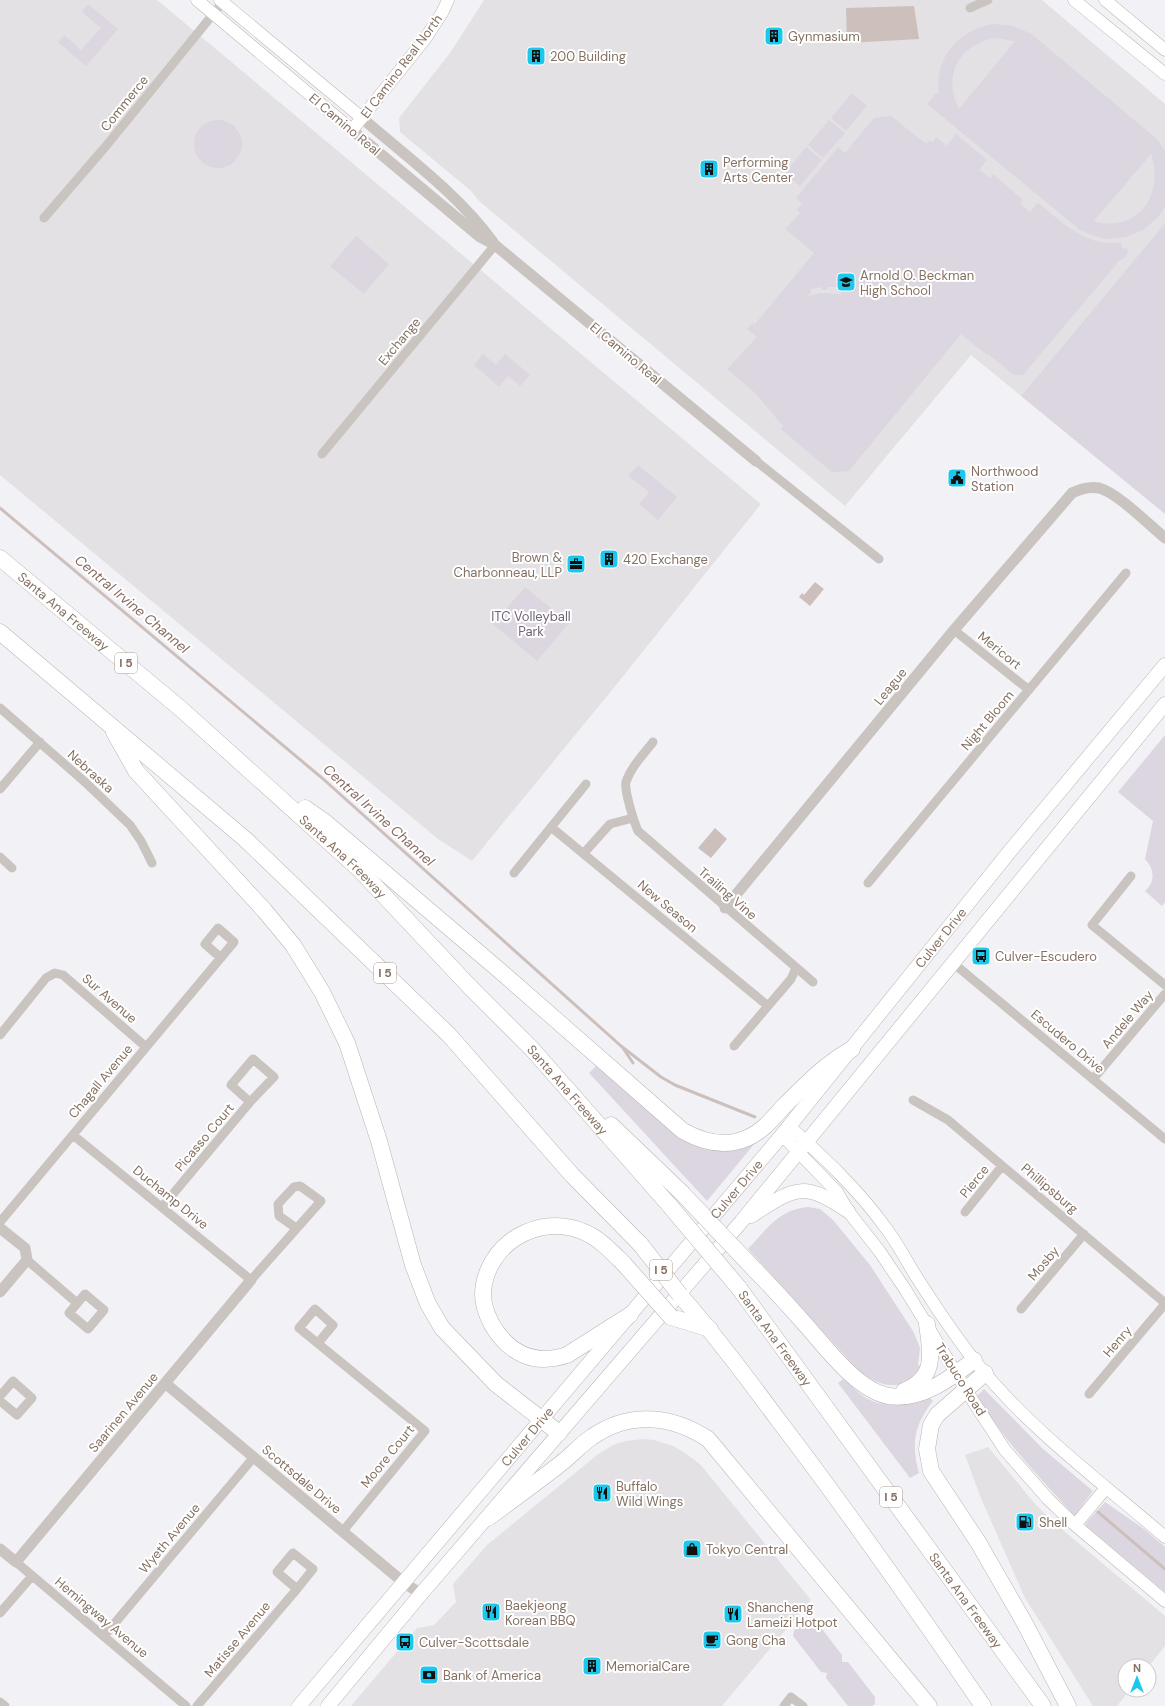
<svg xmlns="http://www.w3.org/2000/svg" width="1165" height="1706" viewBox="0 0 1165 1706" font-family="'DM Sans',sans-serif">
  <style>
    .built { fill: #e3e1e3 }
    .green { fill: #dbd6e0; fill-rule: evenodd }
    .water { fill: #cdc0bc }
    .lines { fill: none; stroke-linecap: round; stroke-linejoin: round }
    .stream { stroke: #cdc0bc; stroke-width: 3 }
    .secondary-casing { stroke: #bcb5b0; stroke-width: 13 }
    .primary-casing { stroke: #bbb5b1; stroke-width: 15 }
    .motorway-casing { stroke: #b9b4b1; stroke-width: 17 }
    .minor { stroke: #c9c4c0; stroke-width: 9 }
    .tertiary { stroke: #c9c4c0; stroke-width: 11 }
    .secondary { stroke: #fff; stroke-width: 12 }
    .primary { stroke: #fff; stroke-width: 14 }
    .motorway { stroke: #fff; stroke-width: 16 }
    .motorway-bridge-casing { stroke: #b9b4b1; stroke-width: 17; stroke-linecap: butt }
    .motorway-bridge { stroke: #fff; stroke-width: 16 }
    .labels { text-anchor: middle; stroke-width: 4; stroke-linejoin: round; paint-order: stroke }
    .shield { fill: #fff; stroke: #aa9b92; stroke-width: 1 }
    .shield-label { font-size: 12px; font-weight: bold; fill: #857063 }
    .poi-label { font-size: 13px; fill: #857063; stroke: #fff; text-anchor: start }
    .street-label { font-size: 13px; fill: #857063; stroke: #fff }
    .park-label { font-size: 13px; fill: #75627b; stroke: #fff }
    .water-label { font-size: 14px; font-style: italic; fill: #896b63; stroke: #fff }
  </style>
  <rect width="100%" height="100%" fill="#f2f2f6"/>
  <path class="built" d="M0 0H157L761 504 612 690 472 861 438 839 0 475Z
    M484 0H1042L1165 104V223L1021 396 971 355 845 506 479 201 471 191 400 132 399 118 450 53Z
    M643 1439 654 1440 673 1446 682 1451 700 1464 811 1600 722 1706H351L417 1628 434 1625 456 1602 453 1584 487 1545 597 1455 613 1445 625 1441Z
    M988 1447 1036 1505 1057 1525 1165 1616V1646L1149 1666H1125V1690H1130L1117 1706H1093L1025 1598 980 1496 965 1455Z"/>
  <path class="green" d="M88 4 118 29 86 66 58 42 64 35 81 50 101 28 82 12Z
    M993 24 1012 26 1030 33 1157 139 1165 151V206L1158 217 1143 230 1126 237 1107 239 1098 237 1080 230 927 104 936 93 939 94C934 58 958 30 993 24ZM994 38 1015 41 959 109C942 76 959 45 994 38ZM1151 154C1165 195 1137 234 1094 221Z
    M852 93 867 106 846 131 831 118Z
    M891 116 926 144 929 140 933 142 936 137 947 146 956 134 987 160 979 170 990 178 993 174 1023 200 1020 204 1030 212 1038 203C1063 223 1087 248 1121 242L1122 248 1128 249C1128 256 1125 258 1119 261L1023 375H1014L988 354 987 355 961 334 849 471 832 472 781 429 783 426 755 393 727 369 757 337 747 329 752 323 754 325 814 253 785 229 800 213 797 210 802 203 796 198 838 147 845 153 874 118ZM822 287V290H827V287H838V291L841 292V294L821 293 809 296V294L811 293V289Z
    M194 144a24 24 0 1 1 48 0a24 24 0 1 1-48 0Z
    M829 120 845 133 823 158 808 145Z
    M806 147 822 160 800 186 785 173Z
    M1165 223V514L1021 396Z
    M356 236 389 264 364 294 330 266Z
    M483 354 496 365 505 354 530 375 520 386 508 376 499 387 474 365Z
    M638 465 677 497 658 520 639 504 649 492 628 476Z
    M525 587 569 623 537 661 493 624Z
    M1165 735V902L1162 906 1145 891C1155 882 1155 869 1145 859L1153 821 1118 792Z
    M598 1064 673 1130 756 1142 707 1201 589 1073Z
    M808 1207 820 1209 833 1220 870 1265 913 1331 920 1348 918 1365 921 1366C905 1394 880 1388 858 1370L748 1249C768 1228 778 1210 808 1207Z
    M843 1379C850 1384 856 1391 863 1396 883 1410 908 1404 930 1398L933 1401C914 1425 911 1444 919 1473L910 1478 838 1383Z
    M984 1389 1043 1449 1093 1491 1075 1515 1073 1514C1038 1477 1004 1440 977 1396Z
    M1105 1502 1144 1529 1165 1547V1592L1086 1526V1523Z
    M809 1619 815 1620 842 1655V1662H848L875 1697V1704L872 1706H848L826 1678 827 1673 821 1672 793 1636 794 1630Z"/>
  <path class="water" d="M914 6 919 39 847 43 846 8Z
    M815 582 824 589 810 606 799 597 802 593 804 595Z
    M715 828 727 839 711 858 698 848Z"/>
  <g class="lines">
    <path class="stream" d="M0 508 322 778 621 1046 661 1077 675 1085 755 1117
      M623 1048 633 1063
      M1098 1512 1165 1569"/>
    <g class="secondary-casing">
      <path id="secondary" d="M197 0 352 130 425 39 442 13 448 0
        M220 0 362 118
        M1074 0 1165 74
        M1105 0 1165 50
        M789 1126C823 1157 858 1189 885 1227 896 1241 905 1258 914 1273 933 1303 953 1333 974 1360 1029 1429 1099 1480 1165 1537
        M782 1135 837 1192 848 1211 880 1252 905 1289 973 1401 1005 1450 1048 1499 1075 1525 1165 1601
        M1075 1525 1106 1488"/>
    </g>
    <g class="primary-casing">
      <g id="primary">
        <path d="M751 1216C795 1188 802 1180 848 1211"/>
        <path id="s1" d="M299 1706 782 1135 1010 851 1165 665"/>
        <path d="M328 1706 421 1594 741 1222 1165 704"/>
      </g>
    </g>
    <g class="motorway-casing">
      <g id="motorway">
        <path id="s2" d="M0 558 181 709 359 869 470 987 532 1049 670 1206"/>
        <path d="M0 632 245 839 449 1035 572 1175 641 1245"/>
        <path d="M114 732 136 771 264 910 293 945 322 992 347 1043 379 1141 413 1265 428 1304 442 1328 496 1384 559 1433"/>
        <path d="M305 808 325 822 499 970 683 1131C703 1142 725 1148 747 1138 762 1132 773 1118 784 1106 806 1084 824 1065 852 1049"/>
        <path d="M611 1125 682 1193"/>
        <path d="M624 1264C613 1253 599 1238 584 1232 539 1212 485 1244 483 1294 483 1303 487 1315 491 1323 508 1353 533 1366 567 1355L630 1315"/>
        <path d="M754 1269C772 1287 788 1305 804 1323 825 1346 857 1391 889 1396 921 1401 951 1378 974 1360"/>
        <path id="s3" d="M739 1288 1043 1706"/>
        <path d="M680 1295C715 1335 747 1378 779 1421 850 1514 917 1610 983 1706"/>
        <path d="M671 1317 710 1329"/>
        <path d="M985 1373 937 1415 931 1425 927 1449 931 1471 978 1542 1024 1622 1068 1706"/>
        <path d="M904 1391C937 1378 931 1353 927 1324"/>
        <path d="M488 1518C512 1500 536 1483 559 1465 571 1456 580 1445 592 1437 629 1411 671 1415 708 1439L929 1706"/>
      </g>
    </g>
    <path class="minor" d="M970 8 988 0
      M44 218 106 146 223 2
      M322 454 495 245
      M756 461 879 559
      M954 630 1029 690
      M0 708 85 782 130 825 141 841 152 863
      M653 742C643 755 631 767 626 782 624 790 634 822 638 831L813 982
      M0 789 40 742
      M551 827 768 1006
      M584 853 610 824 633 818
      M0 857 12 868
      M514 873 586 784
      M1131 876 1092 925 1165 985
      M868 883 1126 573
      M953 963 1165 1139
      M0 1035 46 978 55 973 63 975 146 1047
      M734 1046 791 979 796 968
      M1093 1079 1165 994
      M913 1100 948 1120 1165 1303
      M73 1135 251 1280 321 1201 300 1186 294 1187 278 1204 279 1216 296 1228
      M162 1207 250 1102 274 1077 253 1059 231 1085 250 1102
      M965 1212 1002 1166
      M0 1222 234 942 218 928 205 944 221 958
      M27 1260 77 1303
      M85 1294 104 1310 88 1329 69 1313Z
      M1021 1309 1084 1234
      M318 1343 333 1325 315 1309 299 1328 425 1431 343 1531
      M1089 1394 1165 1304
      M0 1396 13 1381 32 1398 17 1415 0 1401
      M16 1562 186 1706
      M0 1613 32 1576
      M104 1636 254 1457
      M0 1702 5 1706
      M197 1706 297 1589 313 1569 293 1553 277 1572 297 1589
      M784 1706 791 1697 803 1706"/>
    <path class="tertiary" d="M362 118C407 157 458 194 493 242
      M352 130 480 237 495 245 756 461
      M725 908 954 630 1072 493C1080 489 1089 486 1099 488 1118 493 1149 525 1165 538
      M0 1228 25 1248 27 1260 0 1292
      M165 1383 403 1582 421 1594
      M0 1549 16 1562 251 1280"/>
    <use href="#secondary" class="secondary"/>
    <use href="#primary" class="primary"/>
    <use href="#motorway" class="motorway"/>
    <g class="motorway-bridge-casing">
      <path id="motorway-bridge" d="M682 1193 754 1269
        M670 1206 739 1288
        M641 1245 680 1295
        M624 1264 671 1317"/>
    </g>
    <use href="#motorway-bridge" class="motorway-bridge"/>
  </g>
  <defs>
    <g id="building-square" transform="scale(1)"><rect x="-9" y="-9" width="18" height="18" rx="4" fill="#1bc8ec" stroke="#fff"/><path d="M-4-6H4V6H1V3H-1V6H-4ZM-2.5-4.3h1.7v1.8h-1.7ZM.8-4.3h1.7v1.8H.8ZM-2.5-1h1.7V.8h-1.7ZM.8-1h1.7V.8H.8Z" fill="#111"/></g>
    <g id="school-square" transform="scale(1)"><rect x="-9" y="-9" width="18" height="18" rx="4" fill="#1bc8ec" stroke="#fff"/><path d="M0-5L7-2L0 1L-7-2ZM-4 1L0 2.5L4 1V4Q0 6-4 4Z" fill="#111"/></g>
    <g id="civic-square" transform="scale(1)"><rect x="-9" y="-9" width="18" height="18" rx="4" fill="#1bc8ec" stroke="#fff"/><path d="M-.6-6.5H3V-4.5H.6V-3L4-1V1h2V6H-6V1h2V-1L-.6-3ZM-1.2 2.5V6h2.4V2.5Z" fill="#111"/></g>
    <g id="office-square" transform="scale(1)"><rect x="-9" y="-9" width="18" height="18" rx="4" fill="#1bc8ec" stroke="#fff"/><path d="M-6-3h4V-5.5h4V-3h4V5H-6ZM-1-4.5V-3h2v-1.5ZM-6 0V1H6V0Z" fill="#111"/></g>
    <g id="bus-square" transform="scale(1)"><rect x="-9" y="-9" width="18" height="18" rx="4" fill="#1bc8ec" stroke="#fff"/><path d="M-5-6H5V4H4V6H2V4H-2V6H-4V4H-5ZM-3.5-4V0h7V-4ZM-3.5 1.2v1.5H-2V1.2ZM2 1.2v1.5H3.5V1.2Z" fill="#111"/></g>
    <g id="restaurant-square" transform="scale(1)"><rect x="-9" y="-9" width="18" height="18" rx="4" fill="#1bc8ec" stroke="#fff"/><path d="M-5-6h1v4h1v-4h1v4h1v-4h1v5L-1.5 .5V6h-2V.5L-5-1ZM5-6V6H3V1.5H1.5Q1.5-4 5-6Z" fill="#111"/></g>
    <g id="fuel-square" transform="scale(1)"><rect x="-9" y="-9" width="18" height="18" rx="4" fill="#1bc8ec" stroke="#fff"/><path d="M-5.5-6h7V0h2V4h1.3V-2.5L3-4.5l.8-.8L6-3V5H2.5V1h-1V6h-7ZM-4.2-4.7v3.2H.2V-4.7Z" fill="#111"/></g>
    <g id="shop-square" transform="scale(1)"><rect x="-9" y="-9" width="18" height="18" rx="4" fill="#1bc8ec" stroke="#fff"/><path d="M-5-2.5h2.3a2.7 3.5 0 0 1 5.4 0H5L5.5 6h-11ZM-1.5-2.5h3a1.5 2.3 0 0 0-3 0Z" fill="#111"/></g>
    <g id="cafe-square" transform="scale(1)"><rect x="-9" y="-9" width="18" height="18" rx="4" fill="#1bc8ec" stroke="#fff"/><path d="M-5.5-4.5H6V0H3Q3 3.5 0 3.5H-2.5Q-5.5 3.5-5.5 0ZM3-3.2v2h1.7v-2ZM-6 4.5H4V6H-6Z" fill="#111"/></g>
    <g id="bank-square" transform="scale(1)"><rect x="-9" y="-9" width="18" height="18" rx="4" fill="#1bc8ec" stroke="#fff"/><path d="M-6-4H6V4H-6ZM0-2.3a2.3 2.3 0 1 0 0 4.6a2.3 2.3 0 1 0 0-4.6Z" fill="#111"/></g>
  </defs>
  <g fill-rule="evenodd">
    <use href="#building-square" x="774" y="36"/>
    <use href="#building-square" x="536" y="56"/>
    <use href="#building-square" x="709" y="169"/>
    <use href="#school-square" x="846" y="282"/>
    <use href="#civic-square" x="957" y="478"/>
    <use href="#building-square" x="609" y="559"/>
    <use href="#office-square" x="576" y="564"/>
    <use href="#bus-square" x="981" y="956"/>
    <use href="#restaurant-square" x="602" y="1493"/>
    <use href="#fuel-square" x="1025" y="1522"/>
    <use href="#shop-square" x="692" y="1549"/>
    <use href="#restaurant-square" x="491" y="1612"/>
    <use href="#restaurant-square" x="733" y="1614"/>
    <use href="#cafe-square" x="712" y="1640"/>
    <use href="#bus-square" x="405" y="1642"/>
    <use href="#building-square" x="592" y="1666"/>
    <use href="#bank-square" x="429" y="1675"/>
  </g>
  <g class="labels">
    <g class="shield">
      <rect x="115" y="653" width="22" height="20" rx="3"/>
      <rect x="374" y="963" width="22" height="20" rx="3"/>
      <rect x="650" y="1260" width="22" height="20" rx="3"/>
      <rect x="880" y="1487" width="22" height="20" rx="3"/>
    </g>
    <g class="shield-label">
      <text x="126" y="667">I 5</text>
      <text x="385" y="977">I 5</text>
      <text x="661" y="1274">I 5</text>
      <text x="891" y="1501">I 5</text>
    </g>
    <g class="poi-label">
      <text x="788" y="41">Gynmasium</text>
      <text x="550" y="61">200 Building</text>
      <text x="723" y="167">Performing<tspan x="723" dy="15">Arts Center</tspan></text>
      <text x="860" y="280">Arnold O. Beckman<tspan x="860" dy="15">High School</tspan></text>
      <text x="971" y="476">Northwood<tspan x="971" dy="15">Station</tspan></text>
      <text x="562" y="562" text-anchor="end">Brown &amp;<tspan x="562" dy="15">Charbonneau, LLP</tspan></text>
      <text x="623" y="564">420 Exchange</text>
      <text x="995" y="961">Culver-Escudero</text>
      <text x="616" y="1491">Buffalo<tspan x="616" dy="15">Wild Wings</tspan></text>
      <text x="1039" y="1527">Shell</text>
      <text x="706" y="1554">Tokyo Central</text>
      <text x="505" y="1610">Baekjeong<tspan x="505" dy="15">Korean BBQ</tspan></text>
      <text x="747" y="1612">Shancheng<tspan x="747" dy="15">Lameizi Hotpot</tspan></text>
      <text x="726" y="1645">Gong Cha</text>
      <text x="419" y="1647">Culver-Scottsdale</text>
      <text x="606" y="1671">MemorialCare</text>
      <text x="443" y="1680">Bank of America</text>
    </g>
    <g class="street-label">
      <text transform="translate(401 66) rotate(-53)" y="5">El Camino Real North</text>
      <text transform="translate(124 103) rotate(-51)" y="5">Commerce</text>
      <text transform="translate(345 124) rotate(40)" y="5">El Camino Real</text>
      <text transform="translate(399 341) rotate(-50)" y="5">Exchange</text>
      <text transform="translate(626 353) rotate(40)" y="5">El Camino Real</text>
      <text dy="5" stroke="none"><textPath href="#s2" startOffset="83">Santa Ana Freeway</textPath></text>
      <text transform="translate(1000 650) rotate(39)" y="5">Mericort</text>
      <text transform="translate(890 686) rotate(-51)" y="5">League</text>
      <text transform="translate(987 720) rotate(-50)" y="5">Night Bloom</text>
      <text transform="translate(91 771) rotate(42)" y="5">Nebraska</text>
      <text dy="5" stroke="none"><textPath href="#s2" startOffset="455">Santa Ana Freeway</textPath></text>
      <text transform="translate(728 893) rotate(41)" y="5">Trailing Vine</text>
      <text transform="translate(668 906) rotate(40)" y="5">New Season</text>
      <text dy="5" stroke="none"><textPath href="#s1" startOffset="1001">Culver Drive</textPath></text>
      <text transform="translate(110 998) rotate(41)" y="5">Sur Avenue</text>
      <text transform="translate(1127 1019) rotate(-50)" y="5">Andele Way</text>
      <text transform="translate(1068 1041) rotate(40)" y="5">Escudero Drive</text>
      <text transform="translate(100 1081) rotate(-50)" y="5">Chagall Avenue</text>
      <text dy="5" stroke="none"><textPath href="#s2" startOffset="779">Santa Ana Freeway</textPath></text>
      <text transform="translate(204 1137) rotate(-50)" y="5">Picasso Court</text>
      <text transform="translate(974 1181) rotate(-51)" y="5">Pierce</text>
      <text transform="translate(1050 1188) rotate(40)" y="5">Phillipsburg</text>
      <text dy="5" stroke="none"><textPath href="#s1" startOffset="677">Culver Drive</textPath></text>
      <text transform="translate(171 1197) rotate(39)" y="5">Duchamp Drive</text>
      <text transform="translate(1043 1263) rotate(-50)" y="5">Mosby</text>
      <text dy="5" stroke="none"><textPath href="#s3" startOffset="62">Santa Ana Freeway</textPath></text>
      <text transform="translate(1117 1341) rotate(-50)" y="5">Henry</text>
      <text transform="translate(961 1379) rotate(58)" y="5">Trabuco Road</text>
      <text transform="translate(123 1412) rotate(-50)" y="5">Saarinen Avenue</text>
      <text dy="5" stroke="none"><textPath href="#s1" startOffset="353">Culver Drive</textPath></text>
      <text transform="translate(387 1456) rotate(-51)" y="5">Moore Court</text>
      <text transform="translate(302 1479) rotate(40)" y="5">Scottsdale Drive</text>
      <text transform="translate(169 1538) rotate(-50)" y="5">Wyeth Avenue</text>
      <text dy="5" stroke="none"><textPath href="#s3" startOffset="386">Santa Ana Freeway</textPath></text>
      <text transform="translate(102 1617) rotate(40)" y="5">Hemingway Avenue</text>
      <text transform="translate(237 1639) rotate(-50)" y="5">Matisse Avenue</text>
    </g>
    <g class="park-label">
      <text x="531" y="621">ITC Volleyball<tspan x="531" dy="15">Park</tspan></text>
    </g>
    <g class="water-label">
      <text transform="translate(132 604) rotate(40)" y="5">Central Irvine Channel</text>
      <text transform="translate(379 815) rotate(42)" y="5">Central Irvine Channel</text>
    </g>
  </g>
  <g transform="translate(1137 1678)"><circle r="19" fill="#ffffff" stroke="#cec6c1"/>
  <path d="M0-3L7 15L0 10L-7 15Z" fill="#1bc8ec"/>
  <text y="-6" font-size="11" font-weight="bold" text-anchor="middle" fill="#857063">N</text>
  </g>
</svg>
